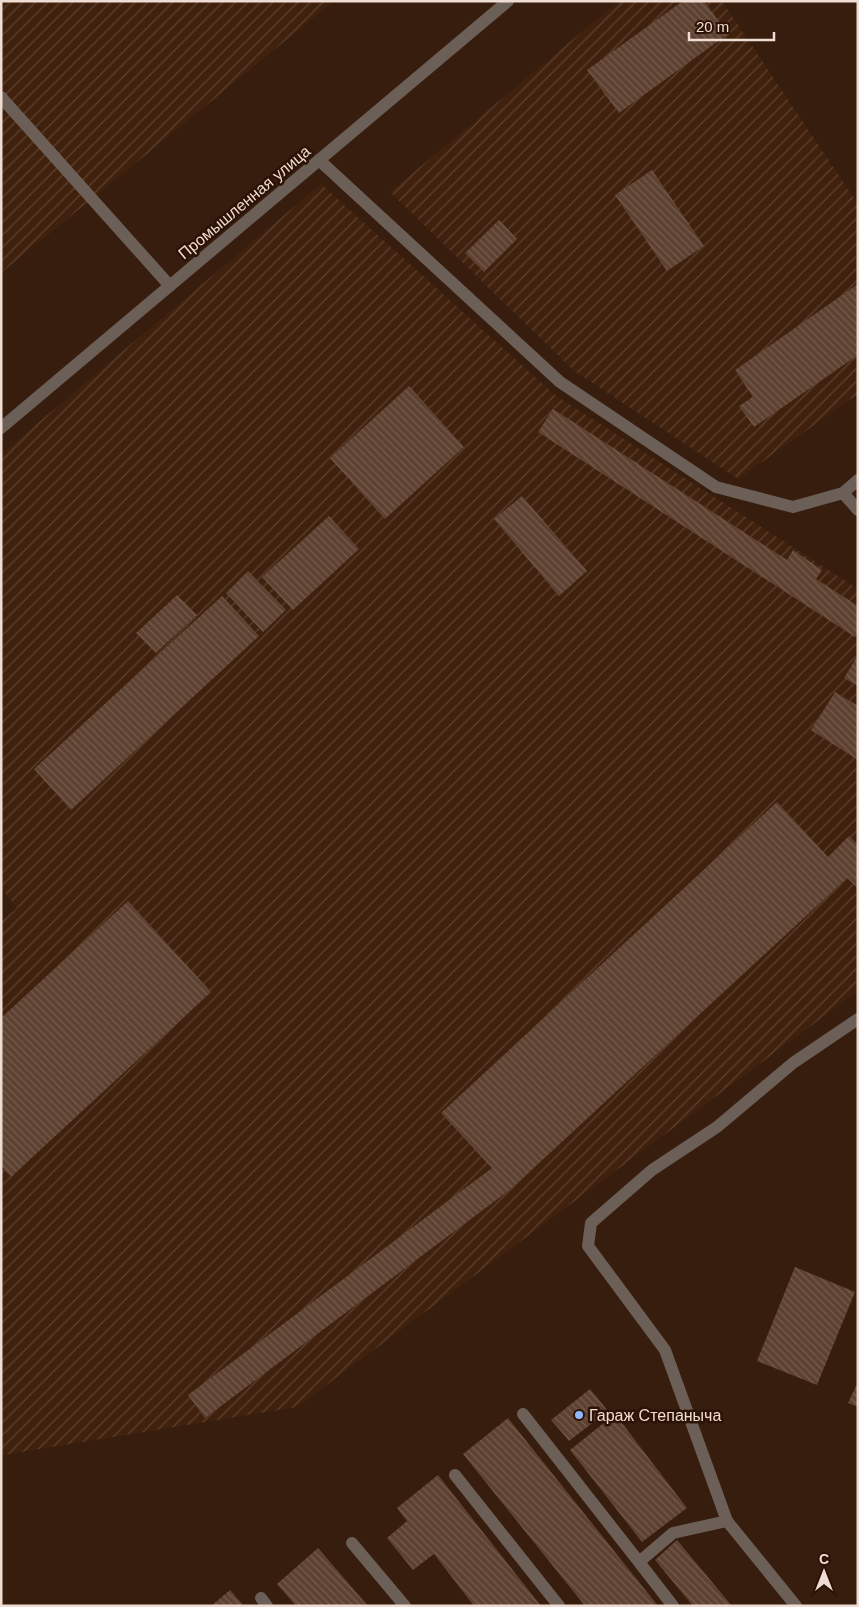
<svg xmlns="http://www.w3.org/2000/svg" width="859" height="1607" viewBox="0 0 859 1607" font-family="Arial,sans-serif">
  <style>
    .industrial { fill: url(#industrial-furrows) }
    .building { fill: url(#building-back-hatch) }
    .lines { fill: none; stroke-linecap: round; stroke-linejoin: round }
    .service { stroke: #6c5f57; stroke-width: 12 }
    .minor { stroke: #6c5f57; stroke-width: 12 }
    .poi-dot { fill: #8fb8fd; stroke: #2c1305; stroke-width: 2 }
    .labels { text-anchor: middle; stroke-width: 5; stroke-linejoin: round; paint-order: stroke }
    .street-label { font-size: 16px; fill: #efddd3; stroke: #2c1305 }
    .poi-label { font-size: 16px; fill: #efddd3; stroke: #2c1305; text-anchor: start }
  </style>
  <defs>
    <pattern id="industrial-furrows" width="10" height="10" patternUnits="userSpaceOnUse" patternTransform="scale(1.25)"><rect width="10" height="10" fill="#40210d"/><path d="M-1 1l2-2M0 10L10 0M9 11l2-2" fill="none" stroke="#5c412f"/></pattern>
    <pattern id="building-back-hatch" width="6" height="6" patternUnits="userSpaceOnUse" patternTransform="scale(1.25)"><rect width="6" height="6" fill="#5d4131"/><path d="M-1 5l2 2M0 0l6 6M5-1l2 2" fill="none" stroke="#755c4e"/></pattern>
  </defs>
  <rect width="100%" height="100%" fill="#361d0e"/>
  <path class="industrial" d="M1 1H334L1 273Z
    M619 1H722L858 204V394L738 479 573 370 390 192Z
    M321 184 555 395 858 589V991L297 1407 3 1455 1 1454V921L17 908 1 888V454Z"/>
  <path class="building" d="M683 1H704L728 34 619 113 587 70Z
    M652 170 704 246 667 271 615 195Z
    M499 220 517 239 484 272 465 253Z
    M858 284V355L754 427 739 406 753 397 735 370Z
    M409 386 464 447 385 519 330 458Z
    M553 409 787 560 793 550 822 570 816 579 858 606V633L855 637 538 432Z
    M522 496 587 571 559 596 494 519Z
    M329 516 359 549 293 610 262 577Z
    M248 571 286 610 263 632 226 593Z
    M177 595 197 615 156 653 136 633Z
    M222 596 259 636 71 810 34 769Z
    M858 655V686L844 678Z
    M835 692 858 706V760L811 730Z
    M777 802 828 857 849 836 858 845V888L847 878 511 1189 205 1418 188 1395 492 1168 441 1113Z
    M128 901 211 992 11 1177 1 1166V1018Z
    M795 1267 855 1292 817 1385 757 1361Z
    M858 1382V1407L848 1403Z
    M590 1389 608 1411 569 1441 551 1420Z
    M615 1414 687 1508 642 1542 570 1450Z
    M508 1418 658 1606H585L463 1454Z
    M438 1475 541 1606H474L434 1554 413 1570 387 1538 407 1521 397 1508Z
    M677 1540 732 1606H693L655 1560Z
    M318 1548 368 1606H296L277 1584Z
    M230 1590 244 1606H211Z"/>
  <g class="lines">
    <path class="service" d="M319 160 560 382 716 487 793 507 843 493 858 510
      M843 493 858 480
      M523 1414 639 1562
      M455 1475 559 1606
      M352 1543 405 1606
      M261 1598 267 1606
      M673 1606 639 1562 673 1533 727 1521 665 1350 588 1246 591 1223 652 1170 717 1127 793 1063 858 1019"/>
    <path class="minor" d="M1 97 170 286
      M1 428 508 1
      M727 1521 796 1606"/>
  </g>
  <circle class="poi-dot" cx="579" cy="1415" r="5"/>
  <g class="labels">
    <g class="street-label">
      <text transform="translate(244 202) rotate(-40)" y="6">Промышленная улица</text>
    </g>
    <g class="poi-label">
      <text x="589" y="1421">Гараж Степаныча</text>
    </g>
  </g>
  <rect width="859" height="1607" fill="none" stroke="#efddd3" stroke-width="5"/>
  <g transform="translate(824 1572)" stroke="#2c1305" stroke-width="4" paint-order="stroke">
  <path d="M0-4L9 19L0 12L-9 19Z" fill="#efddd3"/>
  <text y="-8" font-size="14" font-weight="bold" text-anchor="middle" fill="#efddd3">С</text>
  </g>
  <path d="M689 32v8h85v-8" fill="none" stroke="#efddd3" stroke-width="2.5"/>
  <text x="696" y="32" font-size="15" fill="#efddd3" stroke="#2c1305" stroke-width="4" paint-order="stroke">20 m</text>
</svg>
